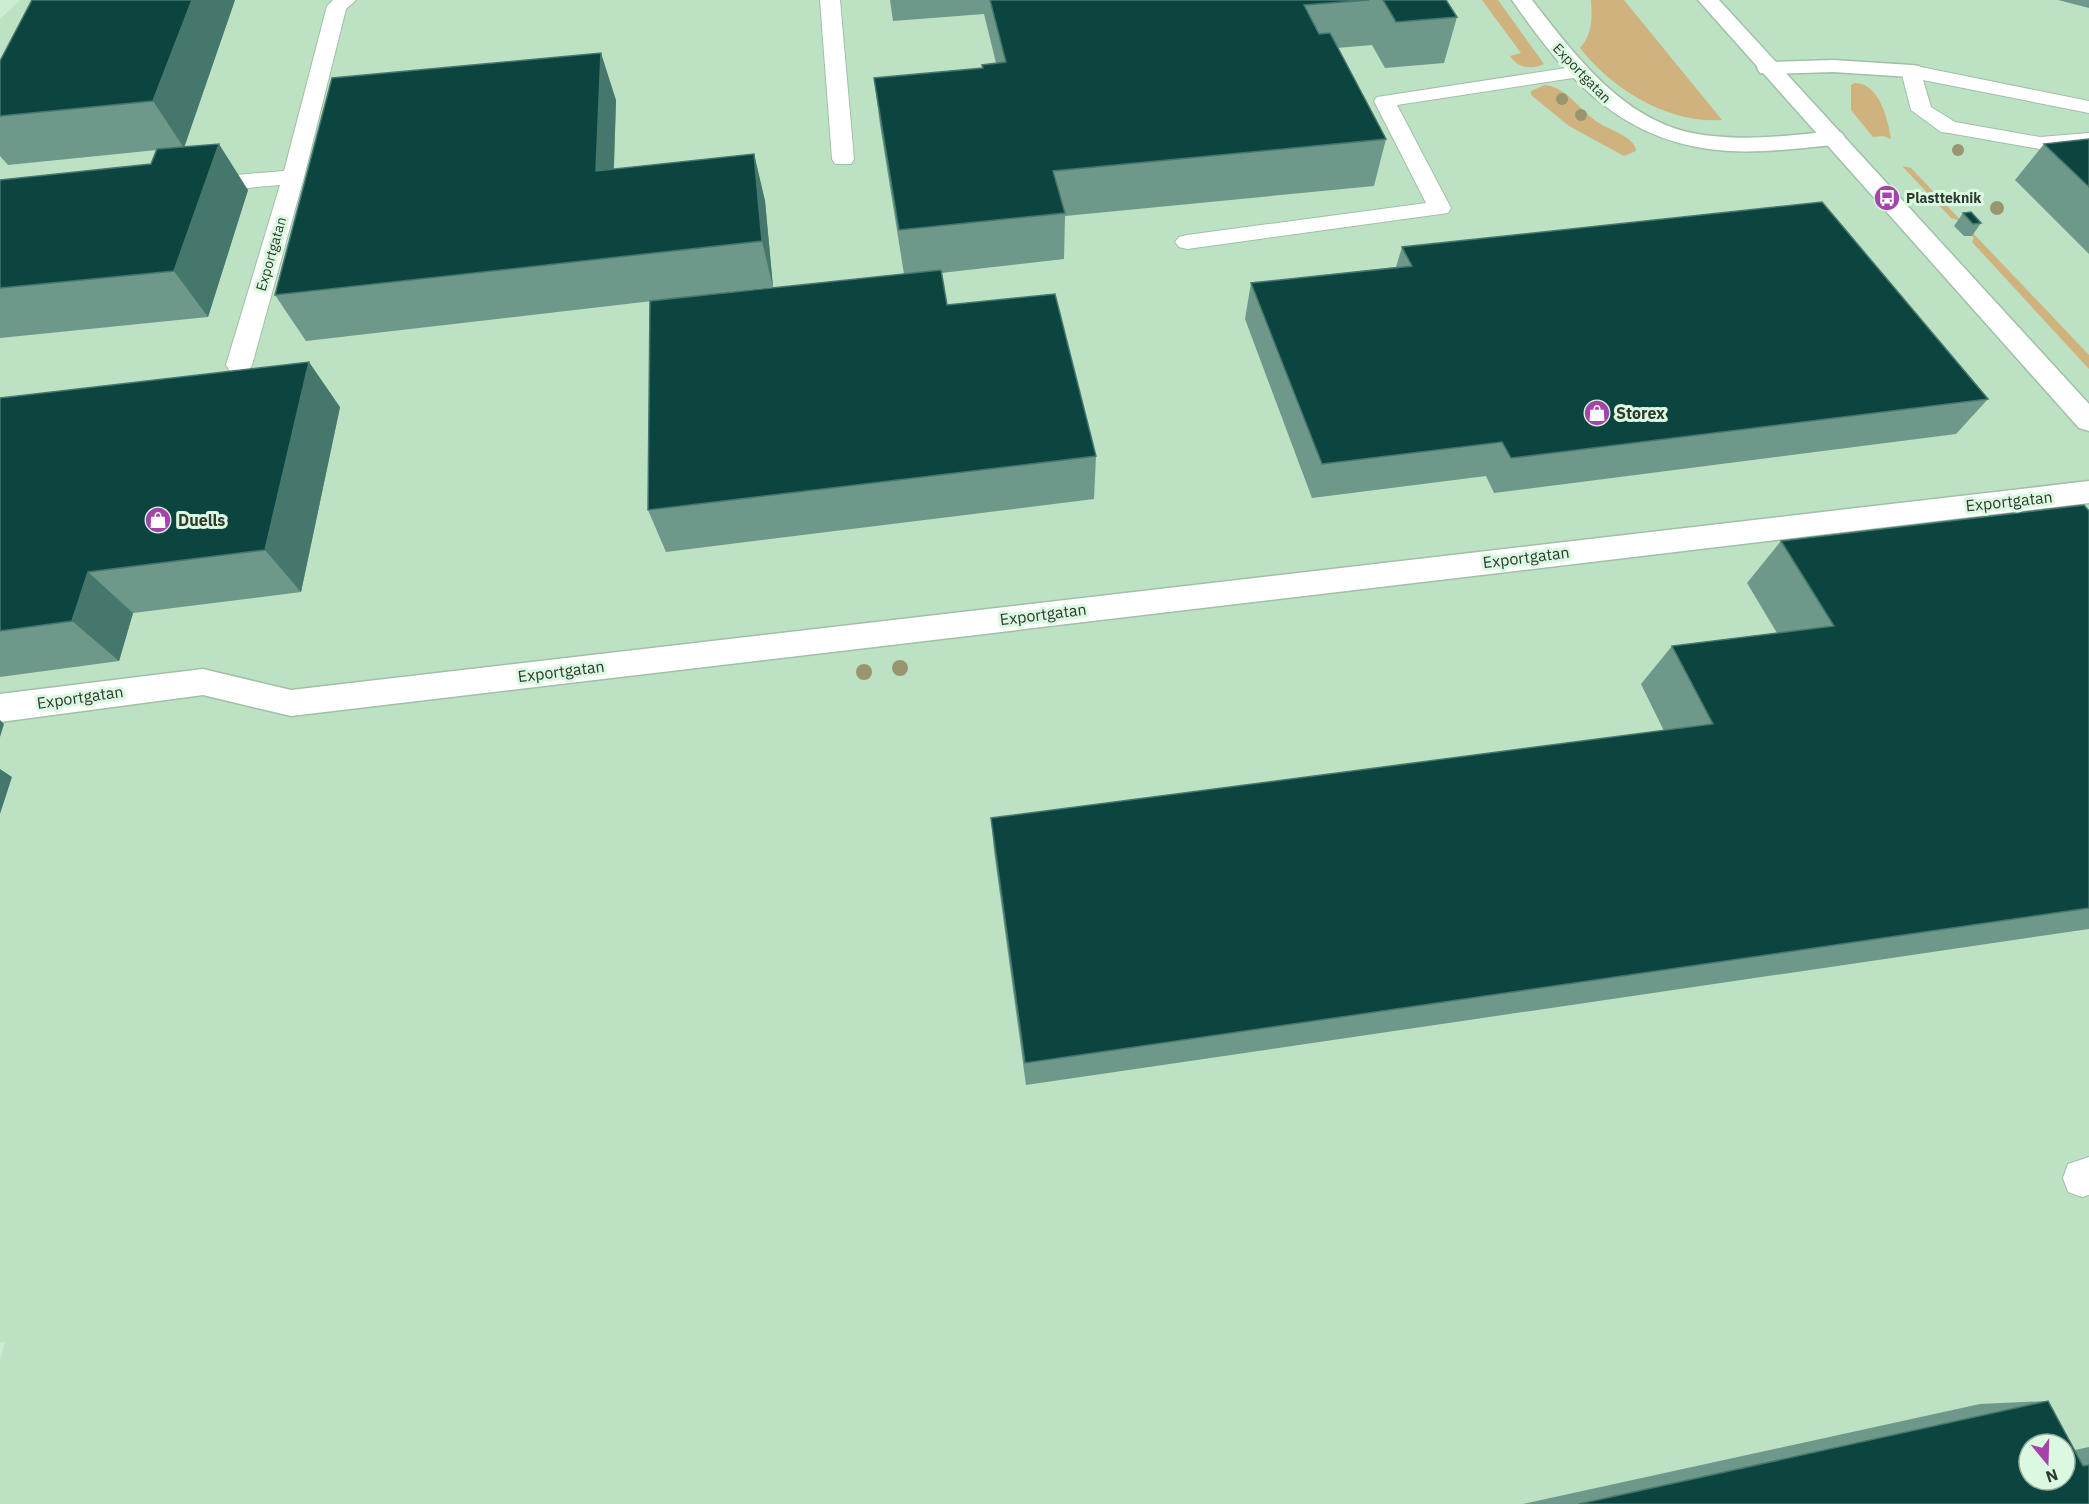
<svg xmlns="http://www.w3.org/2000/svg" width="2089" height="1504" viewBox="0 0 2089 1504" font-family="'IBM Plex Sans',sans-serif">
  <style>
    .built { fill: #bde1c3; fill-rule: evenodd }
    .green { fill: #cfb27e }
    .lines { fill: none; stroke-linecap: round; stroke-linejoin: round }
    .lane-casing { stroke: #a2bfa8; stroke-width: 2 }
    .street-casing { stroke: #a2bfa8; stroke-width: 3 }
    .secondary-casing { stroke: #a2bfa8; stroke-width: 3 }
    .lane { fill: #fff; fill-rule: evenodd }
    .street { fill: #fff; fill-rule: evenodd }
    .secondary { fill: #fff; fill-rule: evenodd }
    .tree { fill: #97966f }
    .wall { fill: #6d988a }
    .shaded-wall { fill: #46776c }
    .building { fill: #0c4540; stroke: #46776c; stroke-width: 1.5; fill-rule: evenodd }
    .labels { text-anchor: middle; stroke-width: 6; stroke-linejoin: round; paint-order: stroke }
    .far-street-label { font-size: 14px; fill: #2e3930; stroke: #dbf9e1 }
    .far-poi-label { font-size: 14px; font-weight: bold; fill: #2e3930; stroke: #dbf9e1; text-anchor: start }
    .poi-label { font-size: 16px; font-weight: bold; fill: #2e3930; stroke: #dbf9e1; text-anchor: start }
    .street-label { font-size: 16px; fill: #2e3930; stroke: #dbf9e1 }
  </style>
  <rect width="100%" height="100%" fill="#ceecd3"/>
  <path class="built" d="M20 0H2089V1504H0V1361L5 1342H0V19ZM2029 1444H2065V1480H2029Z"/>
  <path class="green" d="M1482 0H1498L1544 64C1531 70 1518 68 1510 56L1521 53Z
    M1591 0H1624L1722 120C1668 124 1612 89 1580 48 1593 33 1592 18 1591 0Z
    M1855 83C1879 83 1888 119 1891 139L1883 136 1873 137 1851 110V85Z
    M1545 85C1568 88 1580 111 1599 123 1610 130 1635 137 1636 151L1624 156 1569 126 1531 95V91Z
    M1902 166 1911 168 2089 355V369L1972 242 1974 238 1958 220 1951 218Z"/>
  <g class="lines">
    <g class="lane-casing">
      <path id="lane" d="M333 0H356L346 9 304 177 252 365 248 371 239 374 230 371 226 365 280 185 201 192 193 190 190 185 193 180 201 178 284 171 327 6Z
        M820 0H840L854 159 851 164H835L832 159Z
        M1911 65 2089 101V113L1923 80 1931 107 1955 122 2040 137 2089 133V145L2040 149 1949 133 1941 132 1911 110 1901 71 1904 67Z
        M1579 66 1586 68 1589 72 1586 76 1397 105 1451 208 1448 213 1187 249 1179 247 1175 242 1179 237 1187 235 1426 203 1374 101 1377 97Z
        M2089 1157V1195L2082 1197 2068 1192 2063 1178 2068 1164Z"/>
    </g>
    <g class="street-casing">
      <path id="street" d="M1512 0H1532C1574 54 1621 118 1692 133 1738 142 1787 136 1834 131L1842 133 1845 138 1842 143 1834 145C1799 148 1764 153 1729 151 1624 145 1568 81 1512 0Z
        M1833 60 1911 65 1919 66 1922 71 1919 76 1911 77 1833 72 1768 74 1760 73 1757 68 1760 63 1768 62Z
        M2089 481V503L291 716 203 695 0 722V694L203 669 291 690Z"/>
    </g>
    <g class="secondary-casing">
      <path id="secondary" d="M1698 0H1719L2089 404V431L2079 428Z"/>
    </g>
    <use href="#lane" class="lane"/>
    <use href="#street" class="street"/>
    <use href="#secondary" class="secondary"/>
  </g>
  <g class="tree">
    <circle cx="1562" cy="99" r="6"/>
    <circle cx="1581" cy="115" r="6"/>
    <circle cx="1958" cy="150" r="6"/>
    <circle cx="1997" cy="208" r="7"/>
    <circle cx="900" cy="668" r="8"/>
    <circle cx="864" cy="672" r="8"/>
  </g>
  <path class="wall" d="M235 0 184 147 248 190 208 317 0 338V180L151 164 157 150 8 165 0 156V61Z
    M890 0H1446L1457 17 1444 63 1385 68 1372 45 1337 48 1386 139 1374 186 1065 216 1064 259 941 273 947 305 1096 456 1094 499 666 552 648 510 904 274 880 125 874 78 982 69V65L996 63 984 14 893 21Z
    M2058 0H2089V8Z
    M616 100 614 169 754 154 765 201 773 287 306 341 275 295Z
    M2089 139V254L2015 180 2044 144Z
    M1963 213 1981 223 1972 236H1964L1954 226Z
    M1402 247 1988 399 1956 434 1494 493 1486 476 1312 498 1245 319 1251 283 1396 267Z
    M0 398 340 407 301 592 133 613 119 661 0 677Z
    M2089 511V929L1026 1085 994 851 991 818 1664 731 1641 684 1672 646 1777 633 1747 583 1781 541Z
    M2048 1401 2075 1450 2089 1447V1504H1523L1980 1404Z"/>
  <path class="shaded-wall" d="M192 0H235L184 148 153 101Z
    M601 53 616 100 612 217 596 171Z
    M219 144 248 190 208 317 174 271Z
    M754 154 765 201 773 287 762 241Z
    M309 362 340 407 301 592 265 550Z
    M88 572 133 613 119 661 72 621Z
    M0 720 4 724 0 737Z
    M0 769 12 777 0 814Z"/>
  <path class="building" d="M32 0H192L153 101 0 116V61Z
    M990 0H1369L1304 5 1319 34 1330 33 1386 139 1053 171 1065 213 899 230 874 78 983 68 982 65 1006 62Z
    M1383 0H1446L1457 17 1396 22Z
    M601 53 596 171 754 154 762 241 275 295 332 78Z
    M2089 139V187L2044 144Z
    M219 144 174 271 0 288V180L151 164 157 149Z
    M1822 202 1988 399 1511 458 1502 442 1322 464 1251 283 1412 266 1402 247Z
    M1971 212 1981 223 1973 224 1963 213Z
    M941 270 947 305 1055 294 1096 456 648 510 650 301Z
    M309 362 265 550 88 572 72 621 0 631V398Z
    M2084 505 2089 511V908L1025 1063 991 818 1713 724 1672 646 1834 626 1781 541Z
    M2048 1401 2083 1466 2089 1465V1504H1579ZM2029 1444H2065V1480H2029Z"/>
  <defs>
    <g id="bus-disc" transform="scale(1.35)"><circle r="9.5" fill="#a444ab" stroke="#dbf9e1"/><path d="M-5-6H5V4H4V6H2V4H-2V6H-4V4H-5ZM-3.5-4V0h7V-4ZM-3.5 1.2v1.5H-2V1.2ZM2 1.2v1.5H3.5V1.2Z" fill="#fff"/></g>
    <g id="shop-disc" transform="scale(1.35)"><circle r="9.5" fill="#a444ab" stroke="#dbf9e1"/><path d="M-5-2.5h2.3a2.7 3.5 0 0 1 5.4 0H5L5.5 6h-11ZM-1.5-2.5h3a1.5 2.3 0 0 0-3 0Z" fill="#fff"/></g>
  </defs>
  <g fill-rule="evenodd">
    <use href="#bus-disc" x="1887" y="198"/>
    <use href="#shop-disc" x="1597" y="413"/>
    <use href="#shop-disc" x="158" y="520"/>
  </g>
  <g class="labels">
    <g class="far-street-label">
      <text transform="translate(1582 73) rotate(46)" y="5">Exportgatan</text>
      <text transform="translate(271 254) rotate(-74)" y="5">Exportgatan</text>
    </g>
    <g class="far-poi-label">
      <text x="1906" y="203">Plastteknik</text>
    </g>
    <g class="poi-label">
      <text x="1616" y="419">Storex</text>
      <text x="178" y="526">Duells</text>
    </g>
    <g class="street-label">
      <text transform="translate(2009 501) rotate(-6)" y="6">Exportgatan</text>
      <text transform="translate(1526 557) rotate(-7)" y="6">Exportgatan</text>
      <text transform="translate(1043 614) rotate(-7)" y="6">Exportgatan</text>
      <text transform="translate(561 671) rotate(-7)" y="6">Exportgatan</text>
      <text transform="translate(80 697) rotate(-8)" y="6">Exportgatan</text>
    </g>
  </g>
  <g transform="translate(2047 1462) rotate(161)"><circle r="28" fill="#dbf9e1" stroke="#96ac9a" stroke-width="1.5"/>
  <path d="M0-4.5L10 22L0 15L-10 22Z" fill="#a444ab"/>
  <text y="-9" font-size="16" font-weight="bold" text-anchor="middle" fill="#2e3930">N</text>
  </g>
</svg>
